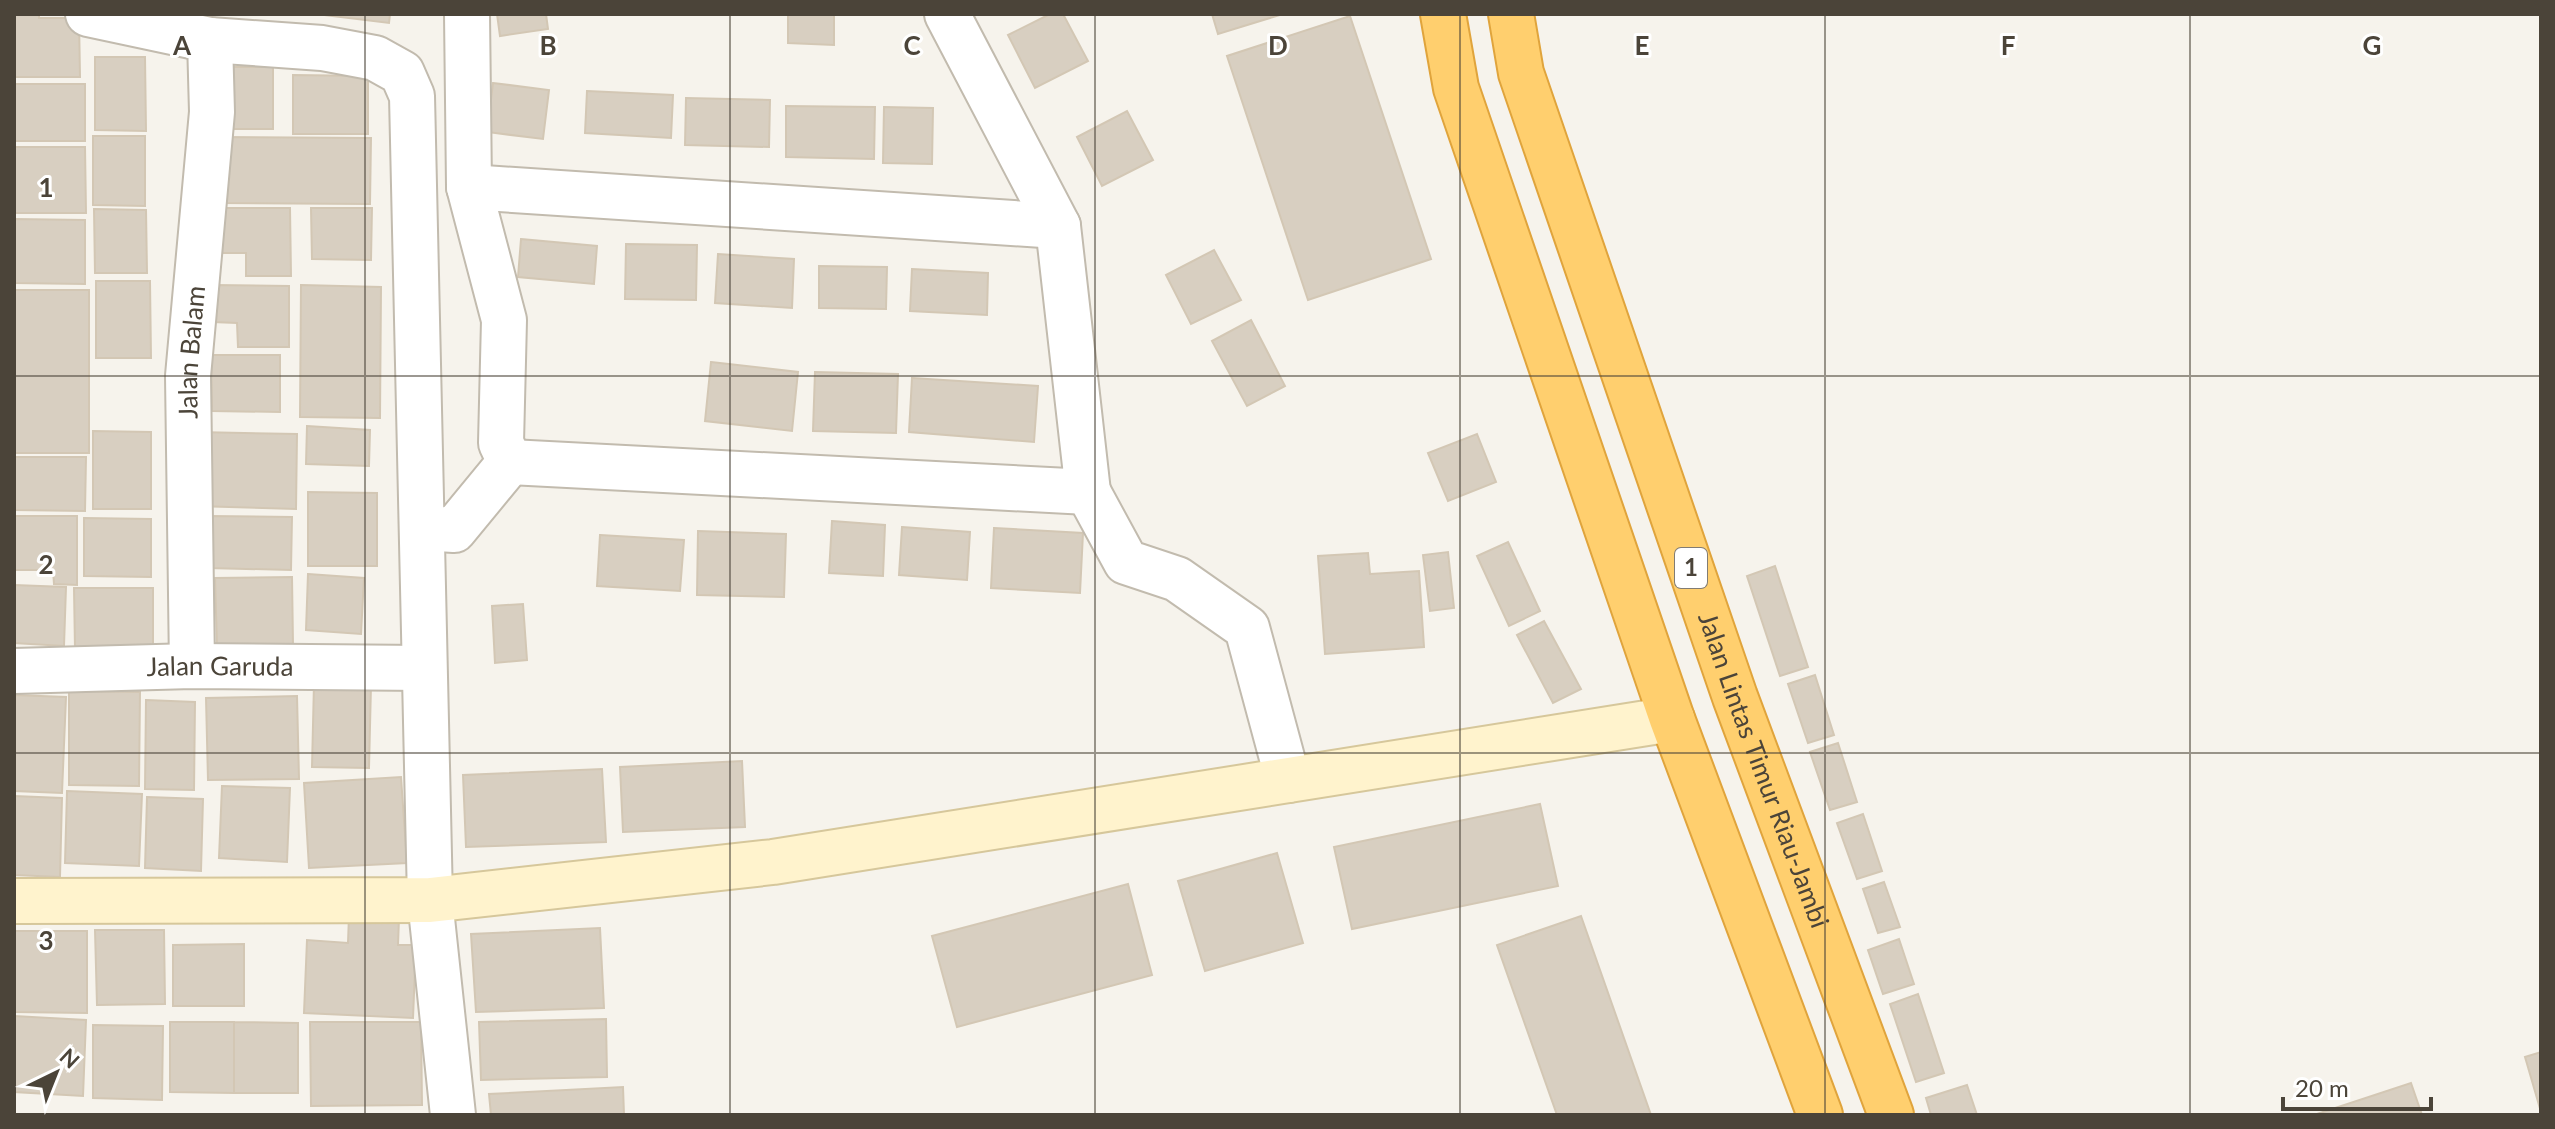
<svg xmlns="http://www.w3.org/2000/svg" width="2555" height="1129" viewBox="0 0 2555 1129" font-family="Lato,sans-serif">
  <style>
    .building { fill: #d8cfc1; stroke: #d3c7b4; stroke-width: 2 }
    .lines { fill: none; stroke-linecap: round; stroke-linejoin: round }
    .street-casing { stroke: #c2bbae; stroke-width: 48 }
    .secondary-casing { stroke: #d6c79b; stroke-width: 48 }
    .highway-casing { stroke: #e0a43c; stroke-width: 48 }
    .street { stroke: #fff; stroke-width: 44 }
    .secondary { stroke: #fff3cd; stroke-width: 44 }
    .highway { stroke: #ffcf6e; stroke-width: 44 }
    .grid { fill: none; stroke: #4b4439; stroke-width: 2; stroke-opacity: 0.55 }
    .labels { text-anchor: middle; stroke-width: 6; stroke-linejoin: round; paint-order: stroke }
    .shield { fill: #fff; stroke: #817c74; stroke-width: 2 }
    .shield-label { font-size: 24px; font-weight: bold; fill: #4b4439 }
    .street-label { font-size: 26px; fill: #4b4439; stroke: #fff }
    .grid-label { font-size: 26px; text-anchor: middle; font-weight: bold; fill: #4b4439; stroke: #fff; stroke-width: 6; stroke-linejoin: round; paint-order: stroke }
  </style>
  <rect width="100%" height="100%" fill="#f6f3ec"/>
  <path class="building" d="M14 14H39V18H79L80 77H14Z
    M316 14H390L389 23Z
    M497 14H546L548 29 500 36Z
    M788 14H834V45L788 43Z
    M1050 14H1063L1088 61 1035 88 1008 35Z
    M1212 14H1283L1218 34Z
    M1350 16 1431 259 1308 300 1227 56Z
    M95 57H145L146 131 95 130Z
    M218 67H273V129H218Z
    M293 75 368 76V134H293Z
    M493 83 549 90 543 139 487 132Z
    M14 84H85V141H14Z
    M587 91 673 95 671 138 585 133Z
    M686 98 770 100 769 147 685 145Z
    M786 106 875 107 874 159 786 157Z
    M884 107 933 108 932 164 883 163Z
    M1127 111 1153 160 1102 186 1077 137Z
    M93 136H145V206L93 205Z
    M220 137 371 138 370 204 220 203Z
    M14 147H85L86 213H14Z
    M216 208H290L291 276H246V253H215Z
    M311 208H372L371 260 312 259Z
    M94 209 146 210 147 273H95Z
    M14 219 85 220V284L14 283Z
    M521 239 597 246 594 284 518 277Z
    M626 244 697 245 696 300 625 299Z
    M1214 250 1241 300 1191 324 1166 275Z
    M718 254 794 259 792 308 715 303Z
    M819 266 887 267 886 309 819 308Z
    M912 269 988 273 987 315 910 311Z
    M96 281H150L151 358H96Z
    M213 285 289 286V347H238L237 323 213 322Z
    M301 285 381 287 380 418 300 417Z
    M14 290H89V453H14Z
    M1251 320 1285 386 1247 406 1212 341Z
    M211 355H280V412L212 411Z
    M711 362 798 372 792 431 705 421Z
    M815 372 898 374 896 433 813 431Z
    M912 378 1038 386 1034 442 909 432Z
    M307 426 370 430 369 466 306 464Z
    M93 431 151 432V509H93Z
    M196 432 297 434 296 509 194 506Z
    M1477 434 1496 482 1448 501 1428 453Z
    M14 457H86L85 511 14 510Z
    M308 492 377 493V566H308Z
    M14 516H77V585L54 584 53 570H14Z
    M209 516 292 517 291 570 208 568Z
    M84 518 151 519V577L84 576Z
    M832 521 885 525 883 576 829 573Z
    M902 527 970 532 967 580 899 575Z
    M994 528 1083 533 1080 593 991 588Z
    M698 531 786 534 784 597 697 595Z
    M600 535 684 540 680 591 597 586Z
    M1508 542 1540 611 1509 626 1477 556Z
    M1448 552 1454 608 1430 611 1423 555Z
    M1368 553 1370 574 1419 571 1424 647 1325 654 1318 556Z
    M1775 566 1808 667 1780 676 1747 576Z
    M308 574 364 578 361 634 306 630Z
    M292 577 293 645 217 647 215 578Z
    M14 585 66 587 64 646 14 643Z
    M74 588H153V648L75 649Z
    M523 604 527 660 495 663 492 606Z
    M1544 621 1581 689 1553 703 1517 635Z
    M1815 675 1834 735 1808 743 1788 684Z
    M314 683 371 685 369 768 312 767Z
    M69 691 140 692 139 786 69 785Z
    M14 695 66 697 62 793 14 791Z
    M297 696 299 779 208 780 206 698Z
    M146 700 195 702 194 790 145 789Z
    M1838 743 1857 802 1830 810 1810 752Z
    M742 761 745 827 623 832 620 767Z
    M602 769 606 842 466 847 463 775Z
    M401 777 407 863 309 868 304 783Z
    M222 786 290 788 287 862 219 858Z
    M67 791 142 794 139 866 65 863Z
    M14 796 62 798 60 877 14 875Z
    M147 797 203 799 201 871 145 868Z
    M1540 804 1558 886 1352 929 1334 847Z
    M1863 814 1882 871 1857 879 1837 823Z
    M1277 853 1303 943 1205 971 1178 881Z
    M1884 882 1900 927 1878 933 1863 889Z
    M1128 884 1152 975 957 1027 932 936Z
    M349 915 399 918 398 945H416L413 1018 304 1013 307 940 348 943Z
    M1581 916 1651 1115H1557L1497 945Z
    M600 928 604 1008 476 1012 471 934Z
    M95 930H164L165 1004 97 1005Z
    M14 931H87V1013L14 1012Z
    M1899 939 1914 984 1883 994 1868 950Z
    M244 944V1006H173V945Z
    M1918 994 1944 1073 1916 1082 1890 1004Z
    M14 1016 86 1020 83 1096 14 1092Z
    M606 1019 607 1077 481 1080 479 1022Z
    M170 1022H234V1093L170 1092Z
    M234 1022 298 1023V1093H234Z
    M310 1022H421L422 1105 311 1106Z
    M93 1025 163 1026 162 1100 93 1098Z
    M2541 1052V1112L2525 1057Z
    M2411 1083 2422 1115H2314Z
    M1967 1085 1977 1115H1931L1926 1098Z
    M623 1087 624 1115H491L489 1094Z"/>
  <g class="lines">
    <g class="street-casing">
      <g id="street">
        <path d="M88 14 210 40 322 48 375 58 402 73 412 96 430 900 453 1115"/>
        <path d="M467 14 469 187 504 320 501 443 510 462"/>
        <path d="M469 187 1058 226"/>
        <path d="M510 462 1088 492 1058 226 947 14"/>
        <path d="M1088 492 1126 562 1177 579 1247 628 1288 780"/>
        <path d="M423 528 454 530 510 462"/>
        <path id="s1" d="M192 666 188 376 212 112 210 40"/>
        <path id="s2" d="M14 671 192 666 424 668"/>
      </g>
    </g>
    <g class="secondary-casing">
      <path id="secondary" d="M14 901 430 900 773 862 1672 719"/>
    </g>
    <g class="highway-casing">
      <g id="highway">
        <path d="M1443 14 1456 88 1672 719 1820 1115"/>
        <path id="s3" d="M1511 14 1521 73 1735 697 1891 1115"/>
      </g>
    </g>
    <use href="#street" class="street"/>
    <use href="#secondary" class="secondary"/>
    <use href="#highway" class="highway"/>
  </g>
  <path class="grid" d="M365 14V1115M730 14V1115M1095 14V1115M1460 14V1115M1825 14V1115M2190 14V1115M14 376H2541M14 753H2541"/>
  <g class="labels">
    <rect class="shield" x="1675" y="548" width="32" height="40" rx="6"/>
    <g class="shield-label">
      <text x="1691" y="576">1</text>
    </g>
    <g class="street-label">
      <text dy="9" stroke="none"><textPath href="#s1" startOffset="314">Jalan Balam</textPath></text>
      <text dy="9" stroke="none"><textPath href="#s2" startOffset="206">Jalan Garuda</textPath></text>
      <text dy="9" stroke="none"><textPath href="#s3" startOffset="798">Jalan Lintas Timur Riau-Jambi</textPath></text>
    </g>
  </g>
  <g class="grid-label">
    <text x="182" y="55">A</text>
    <text x="548" y="55">B</text>
    <text x="912" y="55">C</text>
    <text x="1278" y="55">D</text>
    <text x="1642" y="55">E</text>
    <text x="2008" y="55">F</text>
    <text x="2372" y="55">G</text>
    <text x="46" y="197">1</text>
    <text x="46" y="574">2</text>
    <text x="46" y="950">3</text>
  </g>
  <rect width="2555" height="1129" fill="none" stroke="#4b4439" stroke-width="32"/>
  <g transform="translate(56 1073) rotate(43)" stroke="#ffffff" stroke-width="6" paint-order="stroke">
  <path d="M0-6L14 30L0 20L-14 30Z" fill="#4b4439"/>
  <text y="-12" font-size="22" font-weight="bold" text-anchor="middle" fill="#4b4439">N</text>
  </g>
  <path d="M2283 1097v12h148v-12" fill="none" stroke="#4b4439" stroke-width="4"/>
  <text x="2295" y="1097" font-size="24" fill="#4b4439" stroke="#ffffff" stroke-width="6" paint-order="stroke">20 m</text>
</svg>
